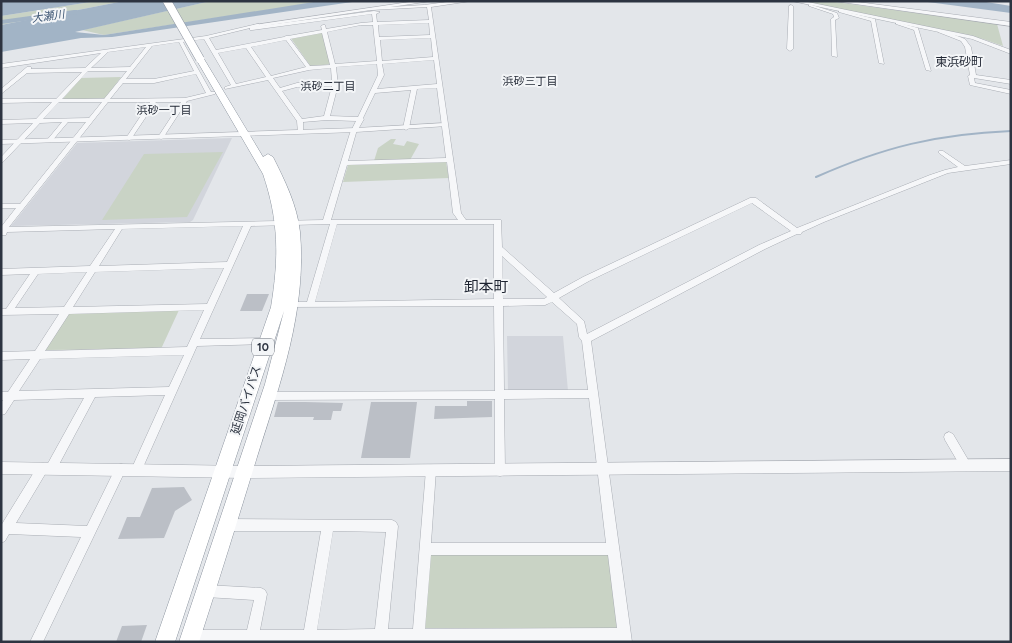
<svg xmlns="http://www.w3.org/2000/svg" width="1012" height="643" viewBox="0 0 1012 643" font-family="Figtree,'Noto Sans JP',sans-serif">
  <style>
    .built { fill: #d2d5dc }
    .green { fill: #c9d3c5 }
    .water { fill: #a2b4c6 }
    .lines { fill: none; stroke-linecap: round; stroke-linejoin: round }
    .stream { stroke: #a2b4c6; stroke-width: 2 }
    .river { fill: #a2b4c6; fill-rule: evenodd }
    .building { fill: #bbbfc6 }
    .minor-casing { stroke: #a9adb4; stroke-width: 1 }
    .tertiary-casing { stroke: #a9adb4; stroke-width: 1 }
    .trunk-casing { stroke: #8c949f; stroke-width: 1 }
    .minor { fill: #f6f7f9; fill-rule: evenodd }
    .tertiary { fill: #f6f7f9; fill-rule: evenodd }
    .trunk { fill: #fff; fill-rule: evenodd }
    .trunk-bridge-casing { stroke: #8c949f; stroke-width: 9; stroke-linecap: butt }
    .trunk-bridge { stroke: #fff; stroke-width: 8 }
    .labels { text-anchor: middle; stroke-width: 4; stroke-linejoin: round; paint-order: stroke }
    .far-water-label { font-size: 11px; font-style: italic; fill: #3a5371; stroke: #f3f5f7 }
    .far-neighbourhood-label { font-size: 11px; fill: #1f2532; stroke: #f3f5f7 }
    .shield { fill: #f3f5f7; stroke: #686e78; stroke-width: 1 }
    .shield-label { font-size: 11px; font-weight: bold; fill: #2d3441 }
    .far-quarter-label { font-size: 12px; fill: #1f2532; stroke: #f3f5f7 }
    .street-label { font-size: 12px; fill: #2d3441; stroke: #f3f5f7 }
    .quarter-label { font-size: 15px; fill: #1f2532; stroke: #f3f5f7 }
  </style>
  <rect width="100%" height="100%" fill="#e3e6ea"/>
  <path class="built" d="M232 138 193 220 190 222 11 226 77 143Z
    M507 336H563L568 391H508Z"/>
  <path class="green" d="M97 1H124L1 25V16Z
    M211 1H327L104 35 82 30Z
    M801 1H828L997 24 1003 46 983 39Z
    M322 32 330 64 311 67 290 37Z
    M121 77 106 98 62 100 80 78Z
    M391 139H396L393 144 404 146 407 141 419 144 410 160 374 161 378 148Z
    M223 152 187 217 102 220 144 154Z
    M446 162 449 178 343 182 348 165Z
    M179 310 161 349 43 350 67 313Z
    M428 551 608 552 617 628H422Z"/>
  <path class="water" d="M1 1H97L1 16Z
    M124 1H211L75 32 104 35 320 1H359L112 37 81 38 1 52V25Z
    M920 1H980L1011 6V13Z"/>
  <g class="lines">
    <path class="stream" d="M816 177C884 147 937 134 1011 131"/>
    <path class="river" d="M74 10H77V14L1 24V20Z"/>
  </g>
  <path class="building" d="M247 294H269L262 311H240Z
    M467 401H492V417L434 419 435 406H467Z
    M278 402H305L343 403 341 411H333L331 420H313L314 417H274Z
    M371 402H417L410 458H361Z
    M184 487 192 500 175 511 164 538 118 539 127 517H140L152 488Z
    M147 625 141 642H116L122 626Z"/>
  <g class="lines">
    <g class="minor-casing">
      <path id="minor" d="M455 1H471L431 7 461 213 466 220H501L502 247 554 293 583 277 750 198H756L797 228 930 175 945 170 958 167 939 153V151H943L965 166 1011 160V164L948 173 824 222 802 232 801 234H797L765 249 591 341 632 642H618V641L186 642 184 637 186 632 191 630H247L254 600 206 597 202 595 200 591 202 587 206 585 261 588 265 590 267 594 260 630H304L321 531H227L223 529 221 525 223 521 227 519 392 520 396 522 398 526 388 629H413L426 470 427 466 431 465 435 466 436 470 431 543H606L589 398 504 399 505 471 504 475 500 476 496 475 495 471V399L268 400 265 399 263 396 265 393 268 392 495 391 494 306 287 307 286 305 290 302H307L330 224 251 226 200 339 265 338 268 340 270 342 268 344 197 346 140 474 136 475 132 474 131 470 165 395 95 397 55 472 51 473 47 471 16 523 87 526 117 465 121 464 125 465 126 469 43 642H30L81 537 9 534 5 541 1 543 2 524 39 464 43 463 47 465 84 398 14 400 5 414 1 415V402L3 400H1V392H8L30 359 1 360V352L35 351 59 314 1 315V309H6L30 274 1 275V269L90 266 115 229 7 232 6 235H1V227L16 208H1V204H20L86 122H68L52 141 50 142 47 140 62 122 40 123 3 162 1 163V157L33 123 1 124V120L36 119 52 102 1 103V99H56L82 72 27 73 1 94V89L27 67H31V69L85 68 101 53 1 68V64L206 36 257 24H259V26L252 27 374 11 380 12 376 14 377 22 429 20 427 7 371 10 369 9 371 8 424 5ZM372 14 373 22 361 23 326 29 325 25H323L321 26 322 30 288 36H286L284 37 216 50 209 38 250 28V30H252ZM429 23 430 35 379 37 378 25ZM361 25H373L377 61 335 64 327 32ZM322 33 330 65 310 66 290 39ZM431 38 433 57 382 61 380 40ZM204 39 231 85 225 87V89L268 80 297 121 298 133 303 132V122L327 120 356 121 350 133 323 220 9 227 108 102H150L126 138 129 140 131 139 156 102H181L158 137 161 139 163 138 187 101 215 94V92H211L183 42ZM286 40 306 67 271 76 251 47ZM179 42 194 71 154 79H126L152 46ZM146 47 130 67 91 68 108 52ZM246 48 266 77 236 84 218 53ZM434 60 437 84 377 89 384 75 382 64ZM377 64 378 75 358 117 330 116 338 85 336 67ZM331 68 332 82 297 83 280 88 273 78 309 70ZM88 71H127L104 99H62ZM196 74 206 93 185 98 110 99 123 83H154ZM332 86 324 116 302 119 282 91 297 87ZM437 88 446 158 348 161 356 133 364 119 363 118 375 93 411 90 403 128 406 130 409 128 417 89ZM59 102H102L89 118 43 119ZM447 162 453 213 458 220H331L347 165ZM752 203 791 231 759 245 587 334 584 321 559 298 589 281ZM337 224H494V299L315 302ZM243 226 227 262 99 266 122 229ZM502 256 547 297 544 299H503ZM224 268 207 304 73 307 95 272ZM87 272 64 307 15 308 38 274ZM552 302 577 324 579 337 582 341 588 390H504L503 306 545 305ZM204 310 187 347 45 351 69 314ZM184 355 169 387 19 391 40 359ZM333 531 386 532 375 629 317 630ZM431 555H608L617 628 425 629Z
        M809 4 837 13 839 18 835 20 837 57 832 56 831 19 834 17 833 14 809 6Z
        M791 5 793 6V49L790 51 787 49 789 6Z
        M839 10 875 19 884 64 879 63 871 21 839 12Z
        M896 22 918 28 931 71 926 70 914 30 896 24Z
        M938 30H942L965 39 971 47 976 75 1011 80V84L974 78 975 83 1011 90V94L970 85 968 76 970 75 965 47 961 41 938 32Z
        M949 432 953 434 970 463 971 466 970 469 966 471 962 469 945 440 944 437 945 434Z"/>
    </g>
    <g class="tertiary-casing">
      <path id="tertiary" d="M416 1H431L257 27 254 25Z
        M792 1H803L973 36 1011 50V54L972 39Z
        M834 1H850L1011 22V26Z
        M445 123 448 125 447 126 356 132 1 144V140L356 128Z
        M1011 459V471L244 478 1 474V462L244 466Z"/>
    </g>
    <g class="trunk-casing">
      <path id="trunk" d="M197 57 204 59 263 157 268 154 273 157C285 181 297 205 300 232 307 310 280 384 257 457 238 519 219 580 199 642H179L265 384 284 311 175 642H155L271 307C279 258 279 221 263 174L196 59Z"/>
    </g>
    <use href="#minor" class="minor"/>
    <use href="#tertiary" class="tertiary"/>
    <use href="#trunk" class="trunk"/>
    <g class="trunk-bridge-casing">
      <path id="trunk-bridge" d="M167 1 200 59"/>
    </g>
    <use href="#trunk-bridge" class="trunk-bridge"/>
  </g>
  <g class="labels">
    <g class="far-water-label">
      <text transform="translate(48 16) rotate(-8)" y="4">大瀬川</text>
    </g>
    <g class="far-neighbourhood-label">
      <text x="530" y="85">浜砂三丁目</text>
      <text x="328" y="90">浜砂二丁目</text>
      <text x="164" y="114">浜砂一丁目</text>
    </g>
    <rect class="shield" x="252" y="338.5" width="22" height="17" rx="4"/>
    <g class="shield-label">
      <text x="263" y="351">10</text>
    </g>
    <g class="far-quarter-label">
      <text x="959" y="66">東浜砂町</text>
    </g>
    <g class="street-label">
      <text transform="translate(246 400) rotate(-72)" y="4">延岡バイパス</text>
    </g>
    <g class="quarter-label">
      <text x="486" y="292">卸本町</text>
    </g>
  </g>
  <rect width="1012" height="643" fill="none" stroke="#2d3441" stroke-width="5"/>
</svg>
